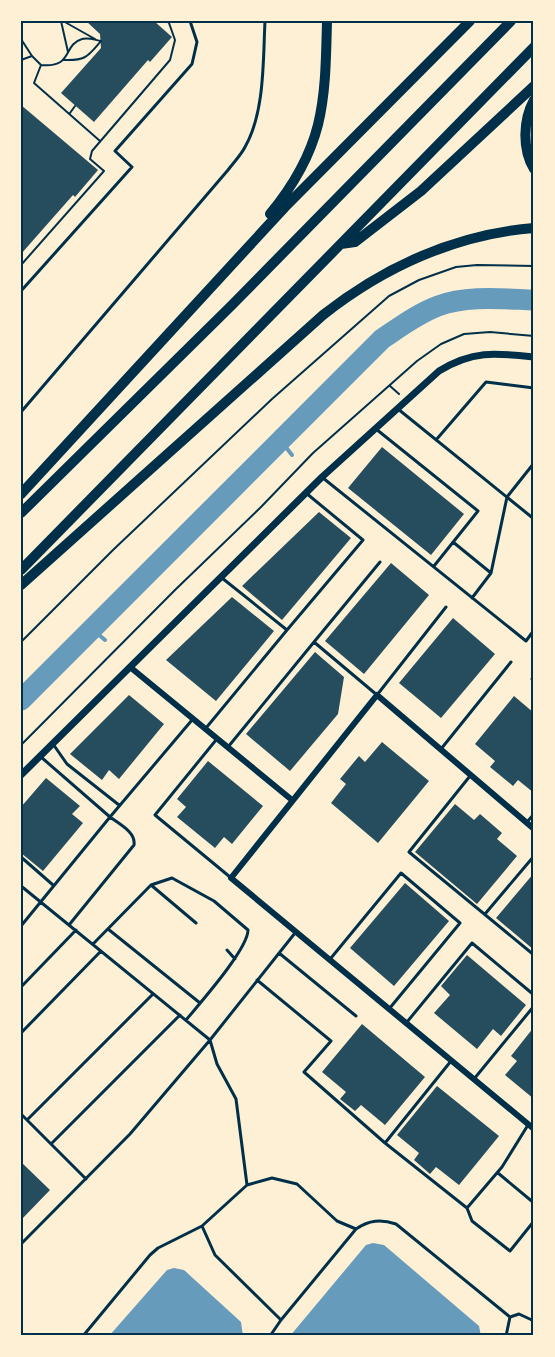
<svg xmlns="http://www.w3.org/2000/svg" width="555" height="1357" viewBox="0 0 555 1357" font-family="Manrope,sans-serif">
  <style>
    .water { fill: #669bbc }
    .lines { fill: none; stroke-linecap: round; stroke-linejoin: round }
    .stream { stroke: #669bbc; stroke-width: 4 }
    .river { stroke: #669bbc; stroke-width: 21 }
    .building { fill: #264d5e }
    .path { stroke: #003049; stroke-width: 2 }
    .service { stroke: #003049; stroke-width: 3 }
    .minor { stroke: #003049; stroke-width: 6 }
    .tertiary { stroke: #003049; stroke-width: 7 }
    .motorway { stroke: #003049; stroke-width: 10 }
    .neatline { fill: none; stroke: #003049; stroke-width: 2 }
  </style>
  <rect width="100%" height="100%" fill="#fdf0d5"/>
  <path class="water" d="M373 1243 384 1245 479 1326 481 1336H290L366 1245Z
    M174 1268 184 1270 241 1322 243 1336H109L167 1270Z"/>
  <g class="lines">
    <path class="stream" d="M281 441 292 455
      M92 629 105 640"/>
    <path class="river" d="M21 700 382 339C400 327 417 314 438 306 467 295 503 299 534 300"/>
  </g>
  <path class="building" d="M86 21H154L172 37 150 62 148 60 94 122 61 93 101 48 100 34Z
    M21 105 98 170 75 197 73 195 21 254Z
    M382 447 464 514 431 555 348 488Z
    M319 512 351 538 282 620 242 586Z
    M391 563 429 595 364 674 325 641Z
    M232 597 274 631 216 701 166 660Z
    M453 618 495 654 441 718 399 683Z
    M315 652 344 677 338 714 290 771 246 734Z
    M129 695 164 724 119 779 109 770 102 780 70 754Z
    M514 696 534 713V793L518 780 513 786 490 767 495 761 475 744Z
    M382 742 429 781 378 843 331 803 346 784 340 779 359 756 365 762Z
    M208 761 263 806 232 844 224 837 215 848 177 817 186 807 177 799Z
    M46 778 80 806 72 814 83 823 43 871 21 853V807Z
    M455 804 474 820 480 814 502 833 497 839 517 856 477 904 415 852Z
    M534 873V950L496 918Z
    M405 883 449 921 394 986 350 948Z
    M467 955 526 1005 501 1036 493 1029 477 1049 434 1013 450 995 441 986Z
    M362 1024 425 1077 385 1125 361 1105 355 1111 340 1099 346 1092 322 1072Z
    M534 1027V1099L505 1075 517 1061 511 1056Z
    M437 1086 499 1136 459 1185 436 1167 430 1174 414 1160 419 1153 397 1135Z
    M21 1162 50 1190 21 1220Z"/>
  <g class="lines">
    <path class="path" d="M61 21 68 52
      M63 21 95 39
      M21 39 32 56 41 65 34 83 100 141
      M21 60 32 56
      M64 60C86 61 88 56 101 41
      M41 65C74 68 62 45 82 39 88 37 95 40 101 41
      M70 113 75 106
      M21 265 104 171 90 159 92 151 170 60 175 40 169 23 167 21
      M390 386 399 394
      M21 642 113 550 272 399 389 296 419 280 456 267 477 265 534 266
      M21 745 175 590 261 507 313 453 417 361 441 344 464 334 490 332 534 336"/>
    <path class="service" d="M21 291 132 167 115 151 192 64 197 42 190 21
      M398 409 534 519
      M21 412 228 170C234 162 241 155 245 147 265 112 263 60 265 21
      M376 429 478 511 434 566
      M436 440 486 382 534 388
      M323 478 526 641 534 630
      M453 542 491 573
      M380 562 314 642 377 695 446 607
      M222 578 287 630 363 540 306 493
      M472 598 491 573 507 497 534 463
      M532 679 534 681
      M206 728 287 630
      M216 740 155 815 230 877
      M53 744 67 764 119 805
      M228 747 314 642
      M441 749 511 662
      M41 757 110 817 192 720
      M470 776 409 852 534 955
      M527 822 534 814
      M21 857 53 885
      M151 885 172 878 214 901 248 930C248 949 200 1003 186 1020
      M21 886 210 1040 217 1064 236 1099 247 1185
      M485 914 534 856
      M21 926 110 817C119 824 136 832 134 845L69 925
      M108 929 200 1003
      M93 944 151 885 196 923
      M227 950 235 959
      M279 953 356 1016
      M331 958 401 873 460 923 389 1009
      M257 980 331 1041 304 1072 385 1143
      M21 987 76 930
      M407 1022 472 943 534 995
      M21 1033 101 951
      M451 1061 385 1143 467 1208 502 1167 528 1125
      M474 1079 534 1006
      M21 1114 86 1179
      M27 1120 153 994
      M51 1144 180 1015
      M498 1173 534 1203
      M467 1208 472 1221 510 1251 534 1221
      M202 1226 215 1255 281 1320
      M356 1229C369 1220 381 1219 396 1224L510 1317 506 1336
      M21 1244 130 1134 210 1040 295 933
      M510 1317 519 1314 534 1321
      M83 1336 150 1255 158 1248 202 1226 247 1185 272 1178 297 1184 337 1221 356 1229 281 1320 270 1336"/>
    <path class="minor" d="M130 667 292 800
      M534 829 377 695 231 878 534 1129"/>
    <path class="tertiary" d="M21 775 322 477 439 371C473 350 496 353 534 357"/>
    <path class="motorway" d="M534 100C523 120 522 149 534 169
      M270 214C325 147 325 103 327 21
      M341 244 355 242 421 191 534 86
      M21 494 285 207 470 21
      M21 513 232 305 511 21
      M21 570 534 47
      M21 585 323 315C384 267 456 234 534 228"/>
  </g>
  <rect width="555" height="1357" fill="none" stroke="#fdf0d5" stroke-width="45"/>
  <rect x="22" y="22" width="510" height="1312" class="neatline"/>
</svg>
